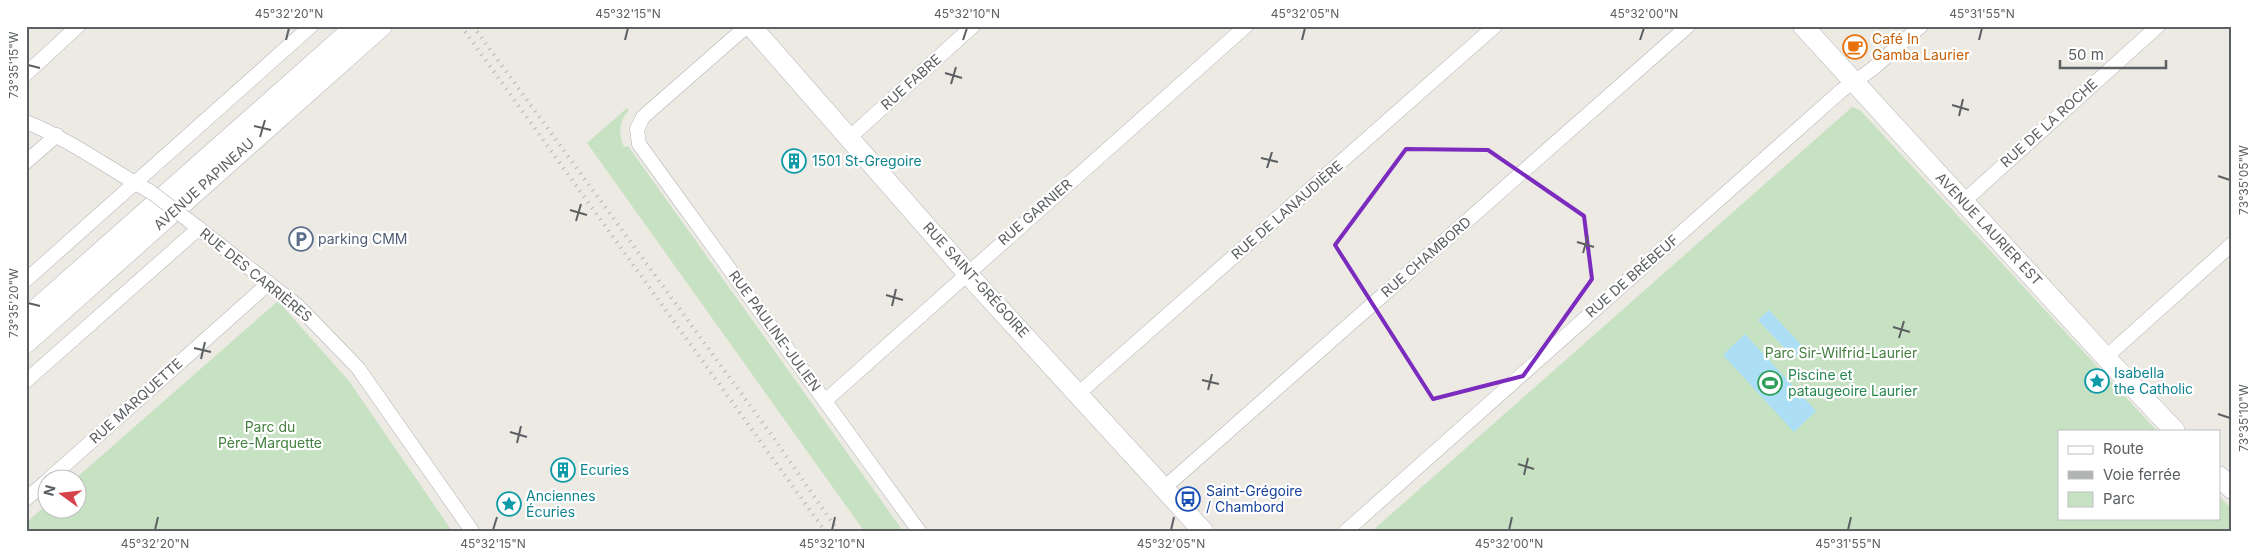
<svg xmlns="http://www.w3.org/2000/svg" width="2258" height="557" font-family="Inter,sans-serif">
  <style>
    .green { fill: #c7e2c3 }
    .water { fill: #acdef5 }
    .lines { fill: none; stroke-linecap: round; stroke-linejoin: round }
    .street-casing { stroke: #afb2b5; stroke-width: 15 }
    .secondary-casing { stroke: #b1b4b8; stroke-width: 21 }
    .street { stroke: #fff; stroke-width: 14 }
    .secondary { stroke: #fff; stroke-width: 20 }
    .rail { stroke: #b2b3b3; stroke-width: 4; stroke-dasharray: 1 6; stroke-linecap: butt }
    .street-bridge-casing { stroke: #afb2b5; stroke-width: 15; stroke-linecap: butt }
    .street-bridge { stroke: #fff; stroke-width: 14 }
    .marked { fill: none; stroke: #7b2cbf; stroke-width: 4; stroke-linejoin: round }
    .ticks { fill: none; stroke: #5c6063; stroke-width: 2 }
    .labels { text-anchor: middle; stroke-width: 4.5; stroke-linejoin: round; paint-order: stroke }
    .food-label { font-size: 14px; fill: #c56008; stroke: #fff; text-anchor: start }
    .street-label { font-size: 14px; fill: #5c6063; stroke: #fff }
    .culture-label { font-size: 14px; fill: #0d838f; stroke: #fff; text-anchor: start }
    .service-label { font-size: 14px; fill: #4e5e75; stroke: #fff; text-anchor: start }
    .park-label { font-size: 14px; fill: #44803f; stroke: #fff }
    .leisure-label { font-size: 14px; fill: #27864d; stroke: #fff; text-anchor: start }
    .transit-label { font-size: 14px; fill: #164399; stroke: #fff; text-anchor: start }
    .neatline { fill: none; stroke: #5c6063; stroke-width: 2 }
    .ticks-label { font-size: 12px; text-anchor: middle; fill: #5c6063 }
  </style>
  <rect width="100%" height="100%" fill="#edeae4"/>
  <g class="green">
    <polygon points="1852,107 1860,110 2157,431 2059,431 2059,518 2219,518 2219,496 2232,509 2232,531 1372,531"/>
    <path d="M627 108 629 110C619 121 618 133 624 147L628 146 903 531H864L587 143Z"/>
    <polygon points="278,301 349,381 452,531 26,531 26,523 47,504 48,510 78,510 78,480 75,479"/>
  </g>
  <g class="water">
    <polygon points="1769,310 1804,348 1794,358 1758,320"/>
    <polygon points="1745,334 1816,411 1794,432 1723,355"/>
  </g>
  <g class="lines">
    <g class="street-casing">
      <g id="street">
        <polyline points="747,26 643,117 637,129 639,144 919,531"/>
        <polyline points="26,74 78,26"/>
        <path d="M26 122C71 140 109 169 151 192"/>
        <polyline points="850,137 973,26"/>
        <polyline points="26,162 57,135"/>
        <polyline points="1964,201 2158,26"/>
        <polyline points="188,220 298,306 358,368 472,531"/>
        <polyline points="26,280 311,26"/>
        <polyline points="2106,357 2232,244"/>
        <polyline points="26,381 199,228"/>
        <polyline points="1079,393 1495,26"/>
        <polyline points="826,400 1246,26"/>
        <polyline points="48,480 269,283"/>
        <polyline points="1164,488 1688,26"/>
        <polyline points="26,499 48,480"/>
        <polyline points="1346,531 1842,90 1871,70 1921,26"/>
      </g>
    </g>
    <g class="secondary-casing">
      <g id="secondary">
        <polyline points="751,26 975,282 1203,531"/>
        <polyline points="1803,26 2121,374 2175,431"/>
        <polyline points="26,318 356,26"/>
        <polyline points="26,343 382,26"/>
        <polyline points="2219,476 2232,489"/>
      </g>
    </g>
    <use href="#street" class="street"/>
    <use href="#secondary" class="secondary"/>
    <g class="rail">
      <polyline points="461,26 825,531"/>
      <polyline points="473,26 773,437 838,531"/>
    </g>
    <g class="street-bridge-casing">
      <polyline id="street-bridge" points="151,192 188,220"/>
    </g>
    <use href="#street-bridge" class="street-bridge"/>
  </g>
  <path class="marked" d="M1406 149 1488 150 1584 216 1592 279 1523 376 1433 399 1335 245Z"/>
  <path class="ticks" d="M286 40 289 28M625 40 628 28M963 40 967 28M1302 40 1305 28M1640 40 1644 28M1979 40 1982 28M28 65 40 68M945 73 962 78M951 84 956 67M1952 105 1969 110M1959 116 1963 99M254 126 271 130M260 137 265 120M1261 158 1278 162M1267 168 1272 152M2218 176 2230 180M570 210 587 215M576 221 581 204M1577 242 1594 247M1583 253 1588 236M886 295 903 300M28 303 40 306M892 306 896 289M1893 327 1910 332M1899 338 1904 321M194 348 211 352M201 359 205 342M1202 380 1219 384M1208 390 1212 374M2218 414 2230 418M510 432 527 437M517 443 521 426M1518 464 1534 469M1524 475 1528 458M155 530 158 517M493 530 497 517M832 530 835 517M1171 530 1174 517M1509 530 1512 517M1848 530 1851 517"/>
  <defs>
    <g id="cafe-ring" transform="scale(1.25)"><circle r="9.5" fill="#fff" stroke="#e8710a" stroke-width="1.5"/><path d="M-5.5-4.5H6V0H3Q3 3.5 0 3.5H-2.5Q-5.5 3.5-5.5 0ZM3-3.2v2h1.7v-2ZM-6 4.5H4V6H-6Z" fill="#e8710a"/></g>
    <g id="building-ring" transform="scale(1.25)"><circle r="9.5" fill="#fff" stroke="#0f9aa8" stroke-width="1.5"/><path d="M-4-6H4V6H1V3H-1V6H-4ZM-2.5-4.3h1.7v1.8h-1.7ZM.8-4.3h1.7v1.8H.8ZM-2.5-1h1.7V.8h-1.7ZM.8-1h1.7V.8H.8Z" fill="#0f9aa8"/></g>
    <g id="parking-ring" transform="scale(1.25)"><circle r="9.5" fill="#fff" stroke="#5c6f8a" stroke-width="1.5"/><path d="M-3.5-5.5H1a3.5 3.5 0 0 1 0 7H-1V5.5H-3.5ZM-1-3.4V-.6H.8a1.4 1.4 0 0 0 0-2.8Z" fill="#5c6f8a"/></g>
    <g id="sight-ring" transform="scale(1.25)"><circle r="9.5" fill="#fff" stroke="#0f9aa8" stroke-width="1.5"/><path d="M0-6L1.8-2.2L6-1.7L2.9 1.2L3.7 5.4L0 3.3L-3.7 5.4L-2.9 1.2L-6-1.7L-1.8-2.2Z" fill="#0f9aa8"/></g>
    <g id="stadium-ring" transform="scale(1.25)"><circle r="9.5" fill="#fff" stroke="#2e9e5b" stroke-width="1.5"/><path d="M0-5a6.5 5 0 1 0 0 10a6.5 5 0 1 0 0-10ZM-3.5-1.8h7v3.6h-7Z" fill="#2e9e5b"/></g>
    <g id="bus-ring" transform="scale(1.25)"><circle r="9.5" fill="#fff" stroke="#1a4fb4" stroke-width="1.5"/><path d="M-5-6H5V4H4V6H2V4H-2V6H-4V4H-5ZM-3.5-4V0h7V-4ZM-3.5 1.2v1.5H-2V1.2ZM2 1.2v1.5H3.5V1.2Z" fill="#1a4fb4"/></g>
  </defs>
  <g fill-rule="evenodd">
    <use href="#cafe-ring" x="1855" y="47"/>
    <use href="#building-ring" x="794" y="161"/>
    <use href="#parking-ring" x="301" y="239"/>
    <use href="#sight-ring" x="2097" y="381"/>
    <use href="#stadium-ring" x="1770" y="383"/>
    <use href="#building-ring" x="563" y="470"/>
    <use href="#bus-ring" x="1188" y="499"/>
    <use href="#sight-ring" x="509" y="504"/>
  </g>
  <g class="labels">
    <g class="food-label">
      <text x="1872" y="44">Café In<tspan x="1872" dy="16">Gamba Laurier</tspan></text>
    </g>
    <g class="street-label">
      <text transform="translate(911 82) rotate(-42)" y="5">RUE FABRE</text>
      <text transform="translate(2049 123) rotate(-42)" y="5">RUE DE LA ROCHE</text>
      <text transform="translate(204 184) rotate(-42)" y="5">AVENUE PAPINEAU</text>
      <text transform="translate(1287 210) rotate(-41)" y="5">RUE DE LANAUDIÈRE</text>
      <text transform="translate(1035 212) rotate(-41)" y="5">RUE GARNIER</text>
      <text transform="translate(1989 229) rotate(47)" y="5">AVENUE LAURIER EST</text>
      <text transform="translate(1426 257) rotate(-41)" y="5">RUE CHAMBORD</text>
      <text transform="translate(256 275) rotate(39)" y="5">RUE DES CARRIÈRES</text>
      <text transform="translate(1632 276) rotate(-41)" y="5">RUE DE BRÉBEUF</text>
      <text transform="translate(976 280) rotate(48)" y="5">RUE SAINT-GRÉGOIRE</text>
      <text transform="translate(775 331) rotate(54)" y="5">RUE PAULINE-JULIEN</text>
      <text transform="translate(136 401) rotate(-42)" y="5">RUE MARQUETTE</text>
    </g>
    <g class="culture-label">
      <text x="812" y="166">1501 St-Gregoire</text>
      <text x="2114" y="378">Isabella<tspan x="2114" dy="16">the Catholic</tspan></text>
      <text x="580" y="475">Ecuries</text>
      <text x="526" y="501">Anciennes<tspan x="526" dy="16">Écuries</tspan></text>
    </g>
    <g class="service-label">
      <text x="318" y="244">parking CMM</text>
    </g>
    <g class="park-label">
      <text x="1841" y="358">Parc Sir-Wilfrid-Laurier</text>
      <text x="270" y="432">Parc du<tspan x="270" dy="16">Père-Marquette</tspan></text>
    </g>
    <g class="leisure-label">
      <text x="1788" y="380">Piscine et<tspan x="1788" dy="16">pataugeoire Laurier</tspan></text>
    </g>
    <g class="transit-label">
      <text x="1206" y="496">Saint-Grégoire<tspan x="1206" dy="16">/ Chambord</tspan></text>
    </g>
  </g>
  <rect width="2258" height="557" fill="none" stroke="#ffffff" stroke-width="55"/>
  <rect x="2058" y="430" width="162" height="90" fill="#ffffff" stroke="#bebfc1"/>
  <rect x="2068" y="446" width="25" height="8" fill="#ffffff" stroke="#bebfc1"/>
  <text x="2103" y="454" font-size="15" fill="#5c6063">Route</text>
  <rect x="2068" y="471" width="25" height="8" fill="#b2b3b3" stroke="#bebfc1"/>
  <text x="2103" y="480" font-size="15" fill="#5c6063">Voie ferrée</text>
  <rect x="2068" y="492" width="25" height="15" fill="#c7e2c3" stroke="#bebfc1"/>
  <text x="2103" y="504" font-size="15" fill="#5c6063">Parc</text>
  <g transform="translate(62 494) rotate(285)"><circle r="24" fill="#ffffff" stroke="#bebfc1"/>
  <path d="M0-4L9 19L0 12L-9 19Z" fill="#d54249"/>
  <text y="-8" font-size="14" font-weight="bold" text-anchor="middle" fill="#5c6063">N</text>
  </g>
  <path d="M2060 60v8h106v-8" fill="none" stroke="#5c6063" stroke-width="2.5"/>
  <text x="2068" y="60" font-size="15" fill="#5c6063" stroke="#ffffff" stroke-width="4" paint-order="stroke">50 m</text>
  <rect x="28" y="28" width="2202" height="502" class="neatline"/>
  <g class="ticks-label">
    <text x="289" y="18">45°32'20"N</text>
    <text x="628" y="18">45°32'15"N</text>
    <text x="967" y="18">45°32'10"N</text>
    <text x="1305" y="18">45°32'05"N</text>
    <text x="1644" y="18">45°32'00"N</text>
    <text x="1982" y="18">45°31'55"N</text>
    <text transform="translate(14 65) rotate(-90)" y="4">73°35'15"W</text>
    <text transform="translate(2244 180) rotate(-90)" y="4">73°35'05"W</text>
    <text transform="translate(14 303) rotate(-90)" y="4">73°35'20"W</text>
    <text transform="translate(2244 418) rotate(-90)" y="4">73°35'10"W</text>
    <text x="155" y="548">45°32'20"N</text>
    <text x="493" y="548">45°32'15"N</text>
    <text x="832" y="548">45°32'10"N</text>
    <text x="1171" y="548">45°32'05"N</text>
    <text x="1509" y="548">45°32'00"N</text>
    <text x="1848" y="548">45°31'55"N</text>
  </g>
</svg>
